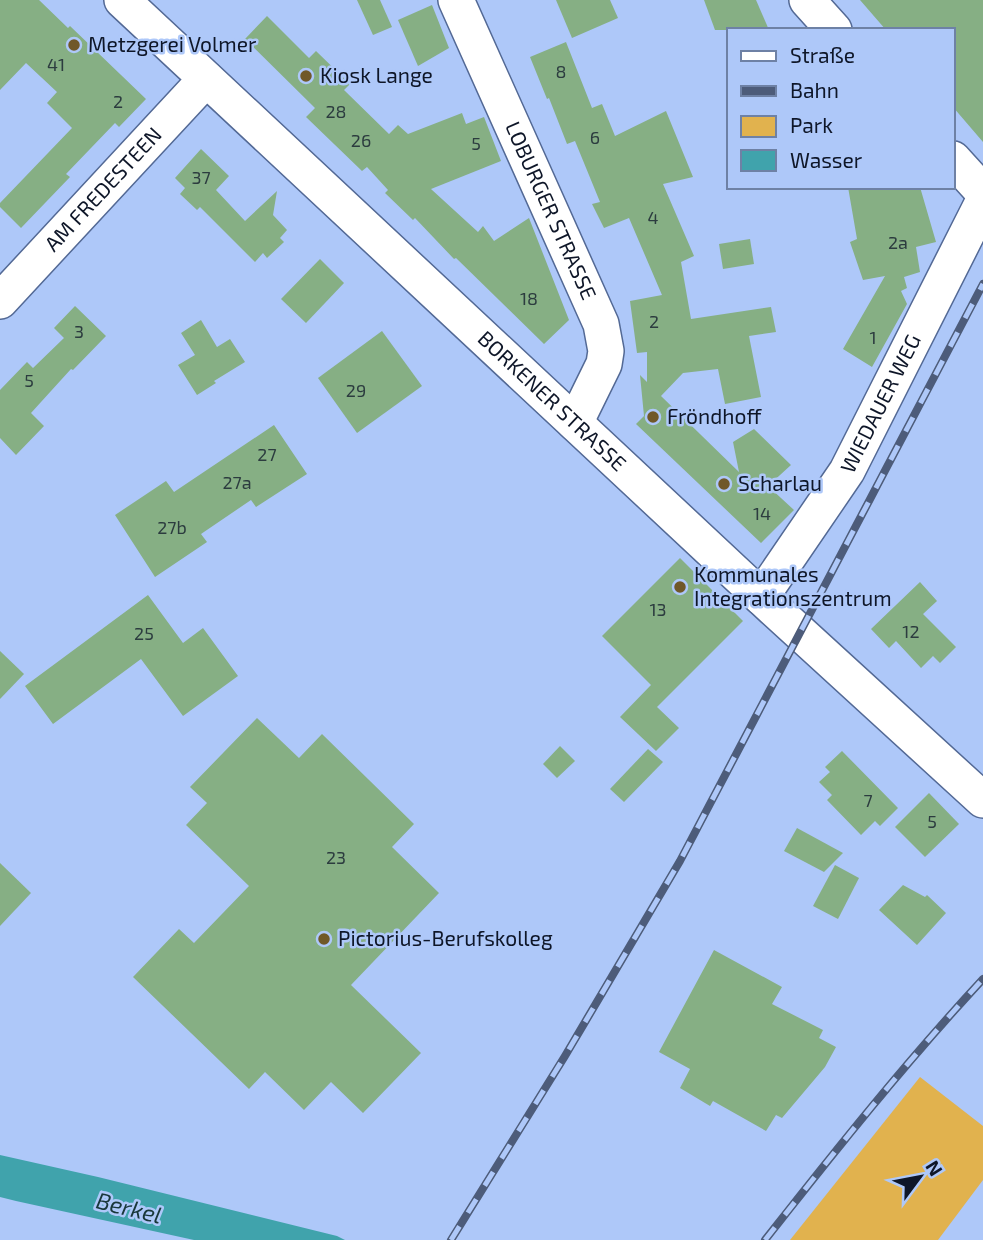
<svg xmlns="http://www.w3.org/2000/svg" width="983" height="1240" font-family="'Exo 2',sans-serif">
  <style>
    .green { fill: #e1b24e }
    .water { fill: #40a3ac }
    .building { fill: #86af84 }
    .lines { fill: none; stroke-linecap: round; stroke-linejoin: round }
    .minor-casing { stroke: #536995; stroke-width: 38 }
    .minor { stroke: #fff; stroke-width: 35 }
    .rail-casing { stroke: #4d5c7a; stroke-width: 8 }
    .rail { stroke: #aec8f9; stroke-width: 5; stroke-dasharray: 16; stroke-linecap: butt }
    .poi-dot { fill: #705829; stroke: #aec8f9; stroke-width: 2.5 }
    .labels { text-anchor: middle; stroke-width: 5; stroke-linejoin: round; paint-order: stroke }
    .number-label { font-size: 18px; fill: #2c3c3f }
    .poi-label { font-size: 21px; fill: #0e1628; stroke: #aec8f9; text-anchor: start }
    .street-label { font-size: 21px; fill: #0e1628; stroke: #aec8f9 }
    .water-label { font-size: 23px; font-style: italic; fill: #19373a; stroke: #aec8f9 }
  </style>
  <rect width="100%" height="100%" fill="#aec8f9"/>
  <polygon class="green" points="920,1077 983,1126 983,1180 938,1240 790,1240"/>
  <polygon class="water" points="0,1155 98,1177 337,1236 345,1240 194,1240 16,1201 0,1197"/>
  <g class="building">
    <polygon points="0,0 39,0 68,28 70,26 146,99 119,127 115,123 66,174 70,177 21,228 0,207 0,203 72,128 47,103 57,92 26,63 0,90"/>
    <polygon points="357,0 380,0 392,27 373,35"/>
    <polygon points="556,0 610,0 618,18 572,38"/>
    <polygon points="704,0 756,0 769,30 715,30"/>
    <polygon points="860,0 983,0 983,142 953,107 953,30 886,30"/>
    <polygon points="432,5 449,48 418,66 398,20"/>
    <polygon points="267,16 309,58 316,51 350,84 344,90 389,134 398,125 408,134 462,113 466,124 484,117 501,161 431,189 478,232 483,226 494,241 529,218 569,320 544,344 456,258 454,259 415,218 413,220 385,193 388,190 367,167 362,171 306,117 315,108 245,39"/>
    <polygon points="566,42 592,108 602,104 615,136 666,111 693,177 663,184 694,256 681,262 691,319 771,307 776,332 749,336 761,397 725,404 718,369 683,373 661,396 739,472 733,442 754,429 791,465 768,486 794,510 761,543 636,424 644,416 640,375 647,382 647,352 637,353 630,301 662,295 629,218 604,228 592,204 600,202 575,141 567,144 549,98 547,99 530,57"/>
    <polygon points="201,149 229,176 216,190 245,221 277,191 273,215 287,230 280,238 284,242 267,258 263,253 255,262 200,207 197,210 180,194 185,188 175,178"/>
    <polygon points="848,187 920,187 936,242 916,247 920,272 904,277 907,288 901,291 907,304 872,367 843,349 885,276 863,280 850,242 857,239"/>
    <polygon points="750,239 754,264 723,269 719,244"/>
    <polygon points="320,259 344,283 306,323 281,299"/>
    <polygon points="75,306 106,336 73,370 71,369 31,413 44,426 16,455 0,438 0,390 27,362 33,368 64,338 54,328"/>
    <polygon points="201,320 217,347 230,339 245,362 214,381 216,383 197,395 178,365 195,355 181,333"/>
    <polygon points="382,331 422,386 357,433 318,378"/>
    <polygon points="274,425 307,474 256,507 251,500 201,534 207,542 155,577 115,515 166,481 174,492"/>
    <polygon points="680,558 743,621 657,707 679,728 656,751 620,717 651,685 602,636"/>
    <polygon points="920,582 937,601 923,614 956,647 940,663 933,656 921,668 896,641 889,648 871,629"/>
    <polygon points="148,595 183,643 203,628 238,676 183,716 141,659 53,724 25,686"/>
    <polygon points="0,651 24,674 0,699"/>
    <polygon points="257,718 299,758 322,734 414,824 392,847 439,893 351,985 421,1053 363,1113 331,1082 304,1110 265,1072 249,1089 133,977 179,929 194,943 249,886 186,825 207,803 190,787"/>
    <polygon points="560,746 575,761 557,778 543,764"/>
    <polygon points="648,749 663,762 624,802 610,789"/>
    <polygon points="842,751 898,808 880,826 875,821 861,835 827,800 832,795 819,782 830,772 825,767"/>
    <polygon points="929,793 959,824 925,857 895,827"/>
    <polygon points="797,828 843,853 824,872 784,851"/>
    <polygon points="0,863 31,893 0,926"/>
    <polygon points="835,865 859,878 838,919 813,906"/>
    <polygon points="903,885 925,897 927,895 946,913 917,945 879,910"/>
    <polygon points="714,950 782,987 772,1004 823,1030 819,1038 836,1047 825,1067 782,1118 776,1115 766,1131 713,1101 710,1106 680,1088 690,1069 659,1052"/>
  </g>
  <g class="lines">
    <g class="minor-casing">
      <g id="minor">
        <path id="s1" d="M122 0 774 609 983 800"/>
        <path id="s2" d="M456 0 601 324 606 351 604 364 575 423"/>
        <polyline points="807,0 834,30"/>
        <polyline points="953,159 983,192"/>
        <path id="s3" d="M0 301 206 79"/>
        <path id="s4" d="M761 597 847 471 983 202"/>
      </g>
    </g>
    <use href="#minor" class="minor"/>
    <g class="rail-casing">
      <g id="rail">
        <polyline points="451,1240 565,1056 680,861 983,284"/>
        <path d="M765 1240C835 1151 906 1062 983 979"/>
      </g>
    </g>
    <use href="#rail" class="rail"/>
  </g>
  <g class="poi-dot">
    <circle cx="74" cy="45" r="7"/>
    <circle cx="306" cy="76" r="7"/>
    <circle cx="653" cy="417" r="7"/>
    <circle cx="724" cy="484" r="7"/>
    <circle cx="680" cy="587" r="7"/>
    <circle cx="324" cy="939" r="7"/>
  </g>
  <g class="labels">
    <g class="number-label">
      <text x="56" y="71">41</text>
      <text x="561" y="78">8</text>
      <text x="118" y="108">2</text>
      <text x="336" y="118">28</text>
      <text x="595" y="144">6</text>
      <text x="361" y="147">26</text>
      <text x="476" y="150">5</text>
      <text x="201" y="184">37</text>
      <text x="653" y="224">4</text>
      <text x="898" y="249">2a</text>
      <text x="529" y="305">18</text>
      <text x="654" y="328">2</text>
      <text x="79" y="338">3</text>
      <text x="873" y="344">1</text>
      <text x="29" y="387">5</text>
      <text x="356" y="397">29</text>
      <text x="267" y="461">27</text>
      <text x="237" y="489">27a</text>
      <text x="762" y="520">14</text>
      <text x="172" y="534">27b</text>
      <text x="658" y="616">13</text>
      <text x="911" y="638">12</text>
      <text x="144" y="640">25</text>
      <text x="868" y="807">7</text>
      <text x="932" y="828">5</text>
      <text x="336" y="864">23</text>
    </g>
    <g class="poi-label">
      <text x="88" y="52">Metzgerei Volmer</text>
      <text x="320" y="83">Kiosk Lange</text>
      <text x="667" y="424">Fröndhoff</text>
      <text x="738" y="491">Scharlau</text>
      <text x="694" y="582">Kommunales<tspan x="694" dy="24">Integrationszentrum</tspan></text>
      <text x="338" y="946">Pictorius-Berufskolleg</text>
    </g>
    <g class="street-label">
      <text dy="7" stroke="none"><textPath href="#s3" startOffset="152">AM FREDESTEEN</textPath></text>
      <text dy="7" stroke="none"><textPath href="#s2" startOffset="231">LOBURGER STRASSE</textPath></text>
      <text dy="7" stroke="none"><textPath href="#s1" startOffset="588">BORKENER STRASSE</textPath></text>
      <text dy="7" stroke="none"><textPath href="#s4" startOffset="228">WIEDAUER WEG</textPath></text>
    </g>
    <g class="water-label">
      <text transform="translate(129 1208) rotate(14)" y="8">Berkel</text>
    </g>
  </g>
  <rect x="727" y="28" width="228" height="161" fill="#aec8f9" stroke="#6e81a5" stroke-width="2"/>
  <rect x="741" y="51" width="35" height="10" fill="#ffffff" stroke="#6e81a5" stroke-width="2"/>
  <text x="790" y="63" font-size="21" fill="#0e1628">Straße</text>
  <rect x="741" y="86" width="35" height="10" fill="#4d5c7a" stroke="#6e81a5" stroke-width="2"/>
  <text x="790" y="98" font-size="21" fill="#0e1628">Bahn</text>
  <rect x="741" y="116" width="35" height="21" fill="#e1b24e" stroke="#6e81a5" stroke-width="2"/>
  <text x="790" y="133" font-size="21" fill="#0e1628">Park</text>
  <rect x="741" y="150" width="35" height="21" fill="#40a3ac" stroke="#6e81a5" stroke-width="2"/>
  <text x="790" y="168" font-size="21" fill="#0e1628">Wasser</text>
  <g transform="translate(920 1177) rotate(58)" stroke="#aec8f9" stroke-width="5" paint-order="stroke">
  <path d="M0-5L12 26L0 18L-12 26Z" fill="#0e1628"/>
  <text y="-10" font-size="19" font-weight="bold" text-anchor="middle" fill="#0e1628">N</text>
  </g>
</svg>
